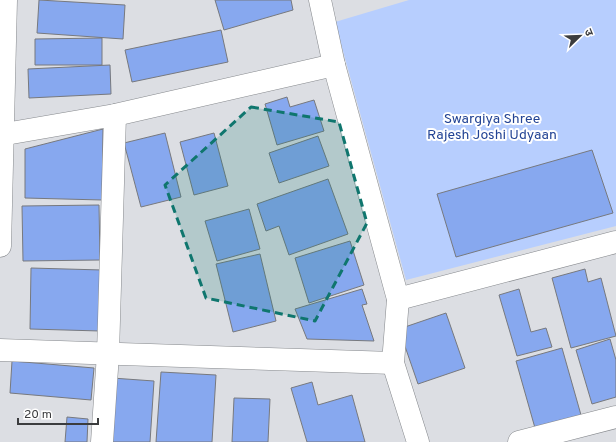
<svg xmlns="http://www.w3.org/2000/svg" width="616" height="442" font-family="Overpass,'Noto Sans Devanagari',sans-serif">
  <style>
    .green { fill: #b7cefe }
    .building { fill: #87a8ef; stroke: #77797e }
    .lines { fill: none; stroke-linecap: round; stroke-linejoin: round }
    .minor-casing { stroke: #86898d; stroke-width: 23 }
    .minor { stroke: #fff; stroke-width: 22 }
    .marked { fill: #0f766e; fill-opacity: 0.2; stroke: #0f766e; stroke-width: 3; stroke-dasharray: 8 5; stroke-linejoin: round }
    .labels { text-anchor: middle; stroke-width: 4; stroke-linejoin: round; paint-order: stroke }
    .park-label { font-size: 14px; fill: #234495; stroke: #fff }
  </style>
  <rect width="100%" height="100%" fill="#dcdee3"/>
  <polygon class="green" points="409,0 616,0 616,226 406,280 335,22"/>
  <g class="building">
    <polygon points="39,0 125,5 123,39 37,33"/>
    <polygon points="215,0 291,0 293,10 224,30"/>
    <polygon points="221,30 228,62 132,82 125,50"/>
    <polygon points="102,38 102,65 35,65 35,39"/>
    <polygon points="110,65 111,94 29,98 28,69"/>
    <polygon points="287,97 290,107 314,100 324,131 277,145 265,104"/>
    <polygon points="103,129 102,200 25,198 25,149"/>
    <polygon points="165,133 181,197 141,207 124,143"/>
    <polygon points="214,133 228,186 194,195 180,142"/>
    <polygon points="318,136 329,166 279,183 269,153"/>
    <polygon points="592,150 613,213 456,257 437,194"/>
    <polygon points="328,179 348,234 289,255 279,226 266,231 257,204"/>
    <polygon points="99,205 100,260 23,261 22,206"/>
    <polygon points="249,209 260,249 217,261 205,221"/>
    <polygon points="350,241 364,285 309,303 295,258"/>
    <polygon points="260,254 276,321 233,332 216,264"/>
    <polygon points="31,268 102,270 100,331 30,329"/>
    <polygon points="585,269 588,282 601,278 616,336 571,348 552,278"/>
    <polygon points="362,289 367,304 362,305 374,341 307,339 295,309"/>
    <polygon points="519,289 531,332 546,328 552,347 517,356 499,295"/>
    <polygon points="446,313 465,368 418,384 399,329"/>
    <polygon points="610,339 616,360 616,397 592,404 576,350"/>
    <polygon points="562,348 581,415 535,428 516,361"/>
    <polygon points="12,361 94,368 91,400 10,393"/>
    <polygon points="161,372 216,375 212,442 156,442"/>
    <polygon points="112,378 154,381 150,442 108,442"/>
    <polygon points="312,382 318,405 352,395 365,442 307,442 291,388"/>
    <polygon points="234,398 270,399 268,442 232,442"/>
    <polygon points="67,417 88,419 87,442 65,442"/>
  </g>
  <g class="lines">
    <g class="minor-casing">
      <g id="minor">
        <polyline points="320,0 334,65 398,299 393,363 418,442"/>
        <polyline points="0,135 115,115 334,65"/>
        <polyline points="0,246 6,0"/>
        <polyline points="398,299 616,242"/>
        <polyline points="0,350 393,363"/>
        <polyline points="102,442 108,354 115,115"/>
        <polyline points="519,442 616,417"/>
      </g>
    </g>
    <use href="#minor" class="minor"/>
  </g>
  <path class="marked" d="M251 107 339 122 367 223 315 321 206 298 165 185Z"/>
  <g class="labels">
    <g class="park-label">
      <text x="492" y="123">Swargiya Shree<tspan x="492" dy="16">Rajesh Joshi Udyaan</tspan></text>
    </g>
  </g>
  <g transform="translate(580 36) rotate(67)" stroke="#ffffff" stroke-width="3" paint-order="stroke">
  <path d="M0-3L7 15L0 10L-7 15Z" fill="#3b3c3e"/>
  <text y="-6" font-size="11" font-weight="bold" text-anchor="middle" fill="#3b3c3e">उ</text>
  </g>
  <path d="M18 418v6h80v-6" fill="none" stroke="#3b3c3e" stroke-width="2"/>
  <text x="24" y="418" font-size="12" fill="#3b3c3e" stroke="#ffffff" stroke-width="3" paint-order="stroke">20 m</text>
</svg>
